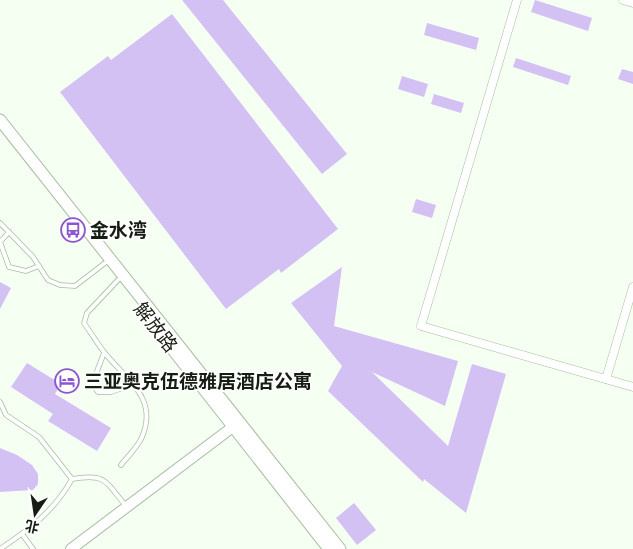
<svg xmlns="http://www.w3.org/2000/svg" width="633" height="549" font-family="'Space Grotesk','Noto Sans SC',sans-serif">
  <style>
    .building { fill: #d4c1f4 }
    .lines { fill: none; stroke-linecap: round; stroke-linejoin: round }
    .lane-casing { stroke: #a6bda0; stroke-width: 5.5 }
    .street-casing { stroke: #a6bda0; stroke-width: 9 }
    .secondary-casing { stroke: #a6bda0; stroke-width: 12 }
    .primary-casing { stroke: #a6bda0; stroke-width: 13 }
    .lane { stroke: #fff; stroke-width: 4 }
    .street { stroke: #fff; stroke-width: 8 }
    .secondary { stroke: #fff; stroke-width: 10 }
    .primary { stroke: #fff; stroke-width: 11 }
    .labels { text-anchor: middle; stroke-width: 4; stroke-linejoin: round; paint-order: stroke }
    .poi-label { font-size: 19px; font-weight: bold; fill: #161e13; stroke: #fff; text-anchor: start }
    .street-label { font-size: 19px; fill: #161e13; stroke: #fff }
  </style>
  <rect width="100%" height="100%" fill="#f5fff2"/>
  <g class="building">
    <polygon points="182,0 223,0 347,154 322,174"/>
    <polygon points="535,0 592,18 588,31 531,12"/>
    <polygon points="172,14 338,229 281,273 279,269 226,309 60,92 108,56 111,60"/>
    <polygon points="427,23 479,38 476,50 424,35"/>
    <polygon points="516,58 571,76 568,85 513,67"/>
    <polygon points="622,69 633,72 633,84 618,79"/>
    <polygon points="402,76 428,84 424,97 398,89"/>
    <polygon points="434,94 464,103 461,113 431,104"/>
    <polygon points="416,199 436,205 432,218 412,212"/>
    <polygon points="342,267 334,326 458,361 445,406 372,372 448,446 472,364 506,374 466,513 424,479 423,482 328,391 342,366 291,303"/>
    <polygon points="0,282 11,288 0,309"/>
    <polygon points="27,363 61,384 55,394 111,428 97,451 48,421 53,414 11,387"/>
    <polygon points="0,448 17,455 32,465 38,474 38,484 33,490 0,492"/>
    <polygon points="354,503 376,530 357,545 336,518"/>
  </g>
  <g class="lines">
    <g class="lane-casing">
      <g id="lane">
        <polyline points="0,223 33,257 48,280 60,285 75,286 105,263"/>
        <polyline points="9,232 0,242 9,267 26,271 39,266"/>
        <path d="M118 280 87 313 84 323C91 333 97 343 104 352 125 379 159 397 142 437 138 447 127 457 121 465"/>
        <polyline points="104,353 92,384 98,392 111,392 134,384"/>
        <path d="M0 402 6 415 39 437 72 479C106 473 105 481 126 506"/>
        <polyline points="22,534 33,549"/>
        <path d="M0 549C30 529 54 511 72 479"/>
      </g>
    </g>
    <g class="street-casing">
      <g id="street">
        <polyline points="517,0 421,326 633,387"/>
        <polyline points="623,0 633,3"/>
        <polyline points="606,379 633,287"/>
      </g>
    </g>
    <g class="secondary-casing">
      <polyline id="secondary" points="71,549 238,423"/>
    </g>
    <g class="primary-casing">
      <g id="primary">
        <polyline points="0,120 340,549"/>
        <polyline points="156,328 329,549"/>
      </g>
    </g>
    <use href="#lane" class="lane"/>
    <use href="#street" class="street"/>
    <use href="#secondary" class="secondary"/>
    <use href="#primary" class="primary"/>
  </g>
  <defs>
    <g id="bus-ring" transform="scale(1.25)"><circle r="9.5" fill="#fff" stroke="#8c56ce" stroke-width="1.5"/><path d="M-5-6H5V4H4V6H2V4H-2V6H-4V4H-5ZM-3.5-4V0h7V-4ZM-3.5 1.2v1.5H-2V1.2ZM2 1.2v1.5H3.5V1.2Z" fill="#8c56ce"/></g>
    <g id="hotel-ring" transform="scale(1.25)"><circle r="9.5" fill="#fff" stroke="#8c56ce" stroke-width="1.5"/><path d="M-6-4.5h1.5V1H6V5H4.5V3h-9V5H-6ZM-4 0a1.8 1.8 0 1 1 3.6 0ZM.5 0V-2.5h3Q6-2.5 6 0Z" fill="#8c56ce"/></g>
  </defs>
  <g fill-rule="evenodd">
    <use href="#bus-ring" x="73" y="230"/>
    <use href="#hotel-ring" x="67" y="381"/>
  </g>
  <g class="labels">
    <g class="poi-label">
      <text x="90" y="237">金水湾</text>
      <text x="84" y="388">三亚奥克伍德雅居酒店公寓</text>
    </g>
    <g class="street-label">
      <text transform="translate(156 327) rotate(52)" y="7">解放路</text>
    </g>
  </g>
  <g transform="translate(35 514) rotate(193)" stroke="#ffffff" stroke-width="4" paint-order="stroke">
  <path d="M0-4L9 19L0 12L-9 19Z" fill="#161e13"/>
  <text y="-8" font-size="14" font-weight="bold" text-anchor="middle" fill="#161e13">北</text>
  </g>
</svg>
